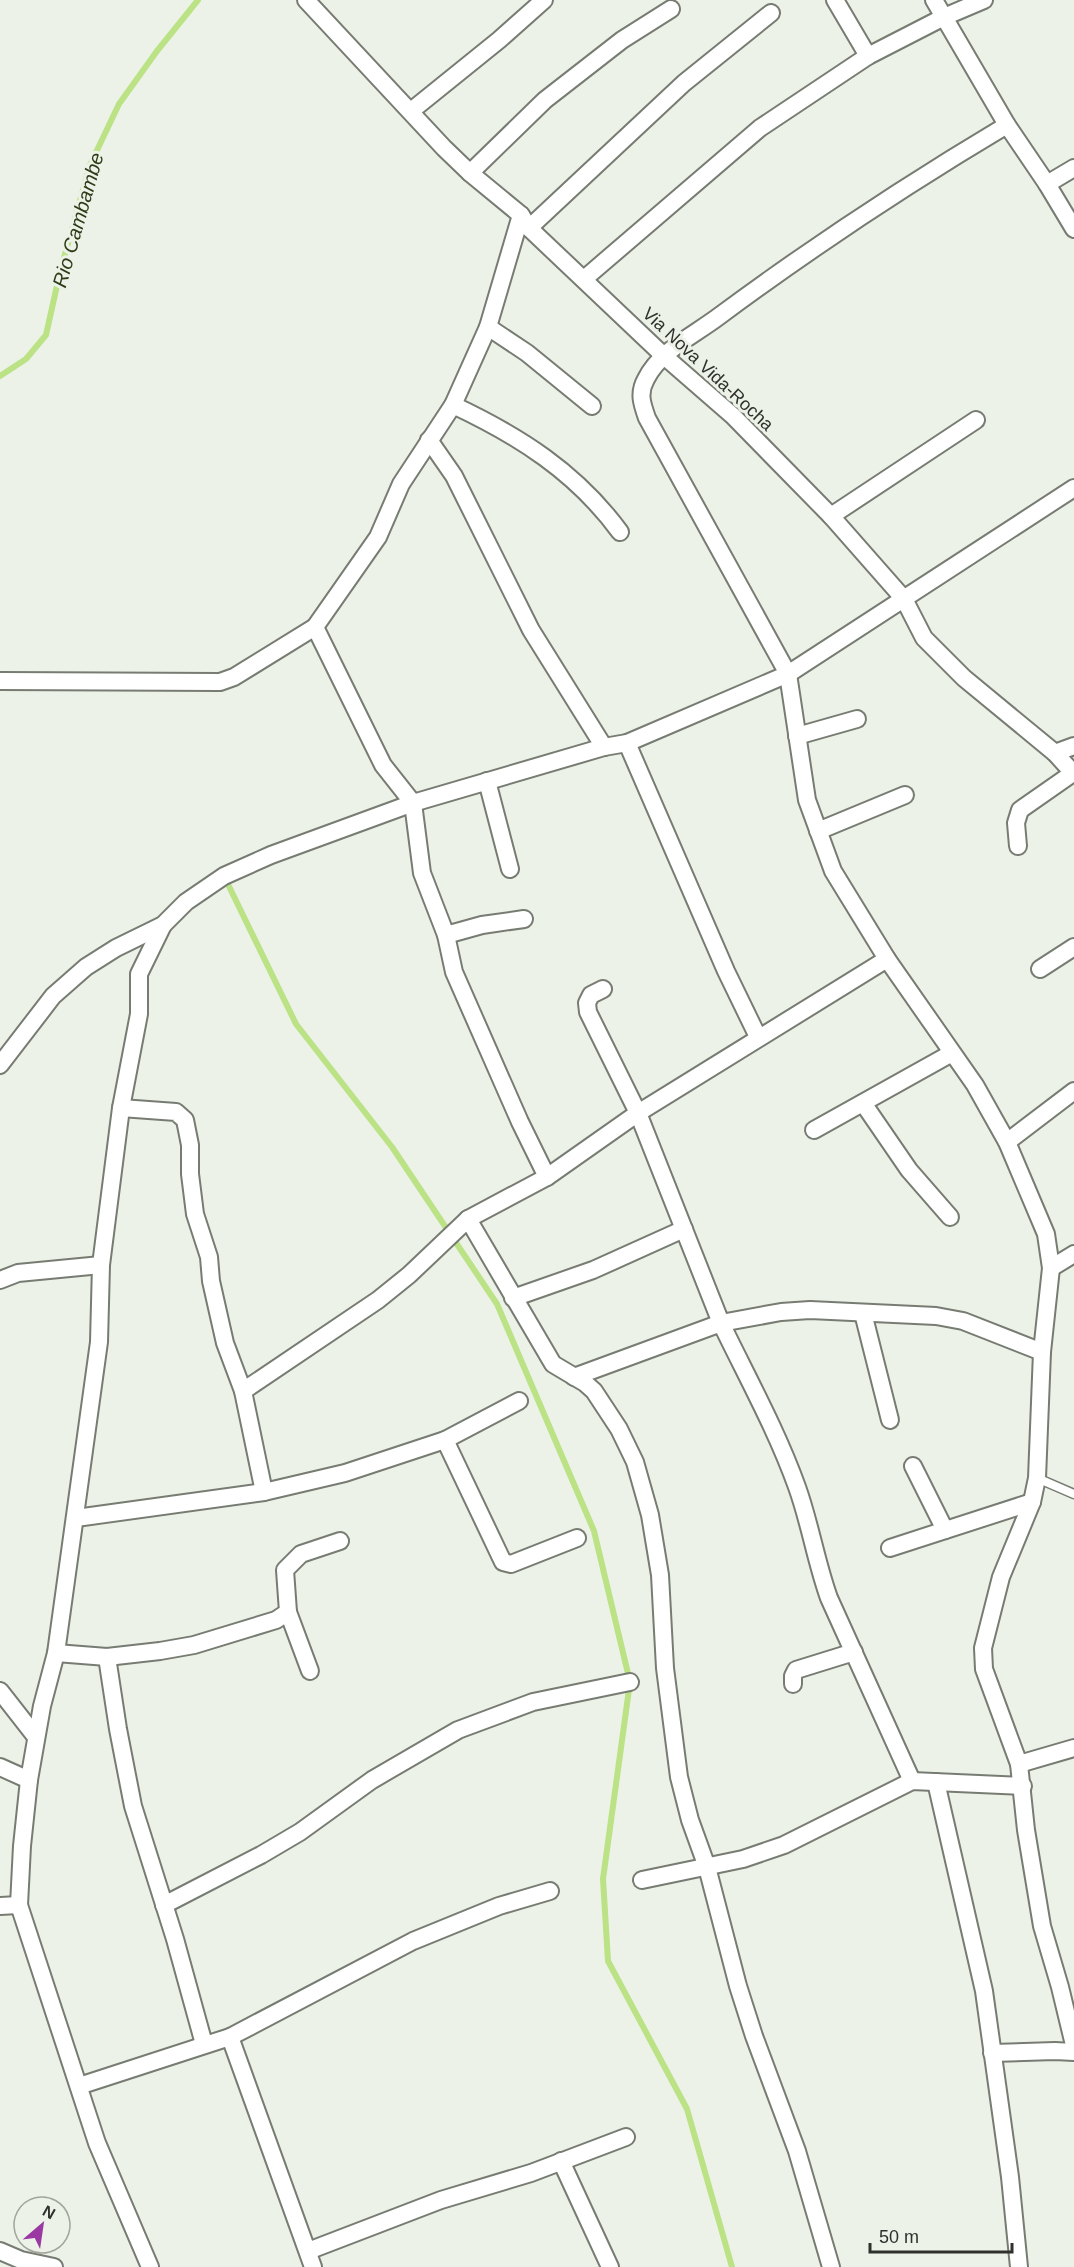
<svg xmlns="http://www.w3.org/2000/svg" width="1074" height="2267" font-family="Helvetica,sans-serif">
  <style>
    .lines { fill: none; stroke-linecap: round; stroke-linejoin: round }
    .stream { stroke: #bbe285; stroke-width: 6 }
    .service-casing { stroke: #777c72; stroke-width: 11 }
    .minor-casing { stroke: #777c72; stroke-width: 20 }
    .service { stroke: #fff; stroke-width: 8 }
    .minor { stroke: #fff; stroke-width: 16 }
    .labels { text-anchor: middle; stroke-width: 6; stroke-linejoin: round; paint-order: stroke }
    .street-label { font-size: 18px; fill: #2f312d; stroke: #edf2e8 }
    .water-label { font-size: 20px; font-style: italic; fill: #2d3c17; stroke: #edf2e8 }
  </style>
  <rect width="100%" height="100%" fill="#edf2e8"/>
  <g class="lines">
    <g class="stream">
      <polyline points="0,376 26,359 46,335 60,272 90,165 119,104 157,51 198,0"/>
      <polyline points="224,876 296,1024 392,1147 497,1304 594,1531 630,1682 603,1879 608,1961 687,2109 732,2267"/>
    </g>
    <g class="service-casing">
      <polyline id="service" points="1037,1478 1074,1494"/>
    </g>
    <g class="minor-casing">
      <g id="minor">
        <polyline points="306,0 444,148 470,173 521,215 529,228 664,356 733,416 831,516 904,599 924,638 964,678 1055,753 1074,774"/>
        <polyline points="835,0 868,56"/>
        <polyline points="934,0 1007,125 1047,184 1074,229"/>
        <polyline points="411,111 499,40 544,0"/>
        <path d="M1007 125C908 184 811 248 718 317 694 335 660 351 646 379 638 393 642 404 647 418L788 674 807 800 833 871 887 959 975 1085 1007 1142 1046 1234 1051 1268 1042 1352 1037 1478 1032 1502 1001 1577 983 1648 984 1669 1019 1764 1026 1830 1042 1926 1060 1987 1074 2045"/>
        <polyline points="470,173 545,100 622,40 671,9"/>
        <polyline points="1047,184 1074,168"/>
        <polyline points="521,215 488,327 453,405 401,484 378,537 315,627 383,765 413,803 422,873 446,935 454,972 520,1122 547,1177"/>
        <polyline points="529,228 684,83 771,13"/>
        <polyline points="584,279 760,128 868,56 944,17 984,0"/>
        <polyline points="488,327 527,353 592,406"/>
        <path d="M453 405C519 436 576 472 620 532"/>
        <polyline points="429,440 454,476 531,630 604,747"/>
        <polyline points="831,516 976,420"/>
        <polyline points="0,681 220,682 234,677 315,627"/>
        <polyline points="797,736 857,719"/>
        <polyline points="627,743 726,971 758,1037"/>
        <polyline points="1055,753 1074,746"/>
        <polyline points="487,781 510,869"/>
        <polyline points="818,831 905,795"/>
        <polyline points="1018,846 1016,823 1020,810 1073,773"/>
        <polyline points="446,935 482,925 524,919"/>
        <polyline points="1040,969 1074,947"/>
        <polyline points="603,989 591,995 587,1003 588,1012 638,1113 721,1323 781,1312 810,1310 936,1316 963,1321 1042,1352"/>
        <polyline points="0,1065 53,996 86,967 116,948 163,925 186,902 224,876 271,855 413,803 604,747 627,743 788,674 1074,488"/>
        <polyline points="863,1103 909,1170 950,1217"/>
        <polyline points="121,1108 176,1112 185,1120 190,1145 190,1174 195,1214 209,1257 211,1281 225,1343 243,1391 264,1492"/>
        <polyline points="814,1130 952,1053"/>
        <polyline points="1007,1142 1074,1091"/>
        <polyline points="468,1219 553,1364 585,1383 594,1391 619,1429 635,1462 650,1515 660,1575 665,1668 679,1777 690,1820 707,1867 738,1986 754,2036 797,2151 831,2267"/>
        <polyline points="1051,1268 1074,1254"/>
        <polyline points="0,1280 18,1273 101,1265"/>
        <polyline points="513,1298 593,1270 684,1229"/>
        <polyline points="863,1313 890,1420"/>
        <path d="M574 1377 721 1323C747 1377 777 1431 797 1487 810 1523 816 1562 829 1598L912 1781"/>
        <polyline points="243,1391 378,1300 409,1275 468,1219 547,1177 638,1113 887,959"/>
        <polyline points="445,1440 503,1562 511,1564 577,1538"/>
        <polyline points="913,1466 945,1530"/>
        <polyline points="76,1518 264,1492 345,1473 445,1440 519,1401"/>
        <polyline points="890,1548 1032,1502"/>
        <polyline points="288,1612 310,1671"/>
        <polyline points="56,1653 107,1657 160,1651 194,1645 276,1620 288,1612 285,1570 301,1554 340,1541"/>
        <polyline points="107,1657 118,1729 133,1806 175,1939 204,2044"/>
        <polyline points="793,1684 793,1676 796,1670 854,1652"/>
        <polyline points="0,1691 36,1737"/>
        <polyline points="1019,1764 1074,1748"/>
        <polyline points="0,1767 29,1780"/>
        <polyline points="936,1782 984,1991 1010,2177 1019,2267"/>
        <polyline points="642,1880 743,1859 784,1845 912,1781 1023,1786"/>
        <polyline points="164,1905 261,1855 300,1832 372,1780 458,1730 533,1702 630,1682"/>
        <polyline points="0,1906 19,1905"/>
        <polyline points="230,2037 313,2267"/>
        <polyline points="992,2053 1055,2051 1074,2052"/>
        <polyline points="79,2086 230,2037 413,1941 499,1906 550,1891"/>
        <polyline points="561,2161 610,2267"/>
        <polyline points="0,2251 21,2260 54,2267"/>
        <polyline points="308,2251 441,2200 531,2173 626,2137"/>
        <polyline points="150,2267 97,2143 19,1905 22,1846 29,1780 42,1706 56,1653 99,1342 101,1265 121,1108 139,1014 139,974 163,925"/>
      </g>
    </g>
    <use href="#service" class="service"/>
    <use href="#minor" class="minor"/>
  </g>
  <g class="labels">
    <g class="street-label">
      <text transform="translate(708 369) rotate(43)" y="6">Via Nova Vida-Rocha</text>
    </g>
    <g class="water-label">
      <text transform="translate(78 220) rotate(-74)" y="7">Rio Cambambe</text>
    </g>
  </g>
  <g transform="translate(42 2225) rotate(29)"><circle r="28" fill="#edf2e8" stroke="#a1a59d" stroke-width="1.5"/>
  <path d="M0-4.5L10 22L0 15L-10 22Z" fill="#9939a1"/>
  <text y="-9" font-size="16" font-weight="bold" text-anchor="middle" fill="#2f312d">N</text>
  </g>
  <path d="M870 2243v9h142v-9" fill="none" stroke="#2f312d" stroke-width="3"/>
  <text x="879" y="2243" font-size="18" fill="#2f312d" stroke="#edf2e8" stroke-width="4.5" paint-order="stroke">50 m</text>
</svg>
